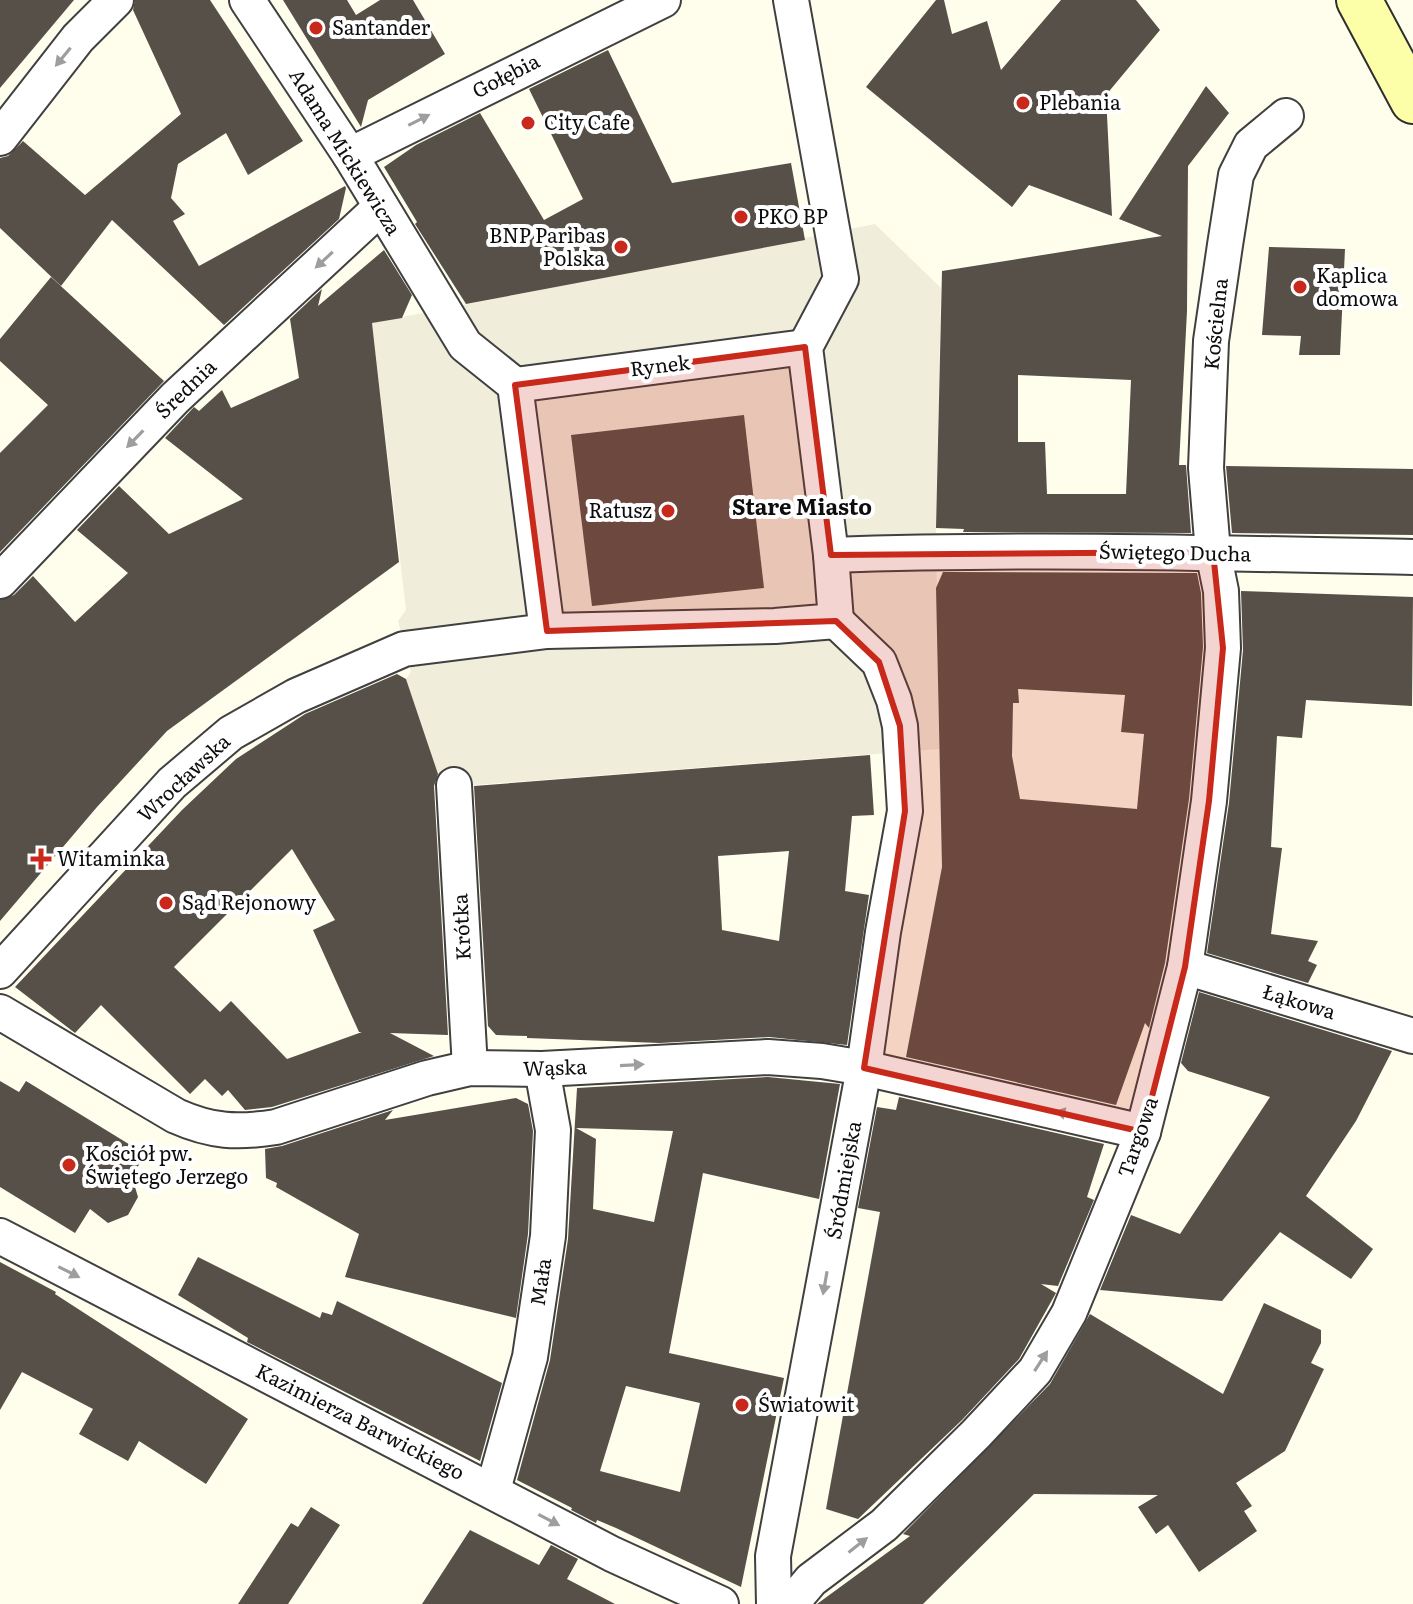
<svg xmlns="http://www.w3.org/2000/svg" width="1413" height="1604" font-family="Literata,serif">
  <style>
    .plaza { fill: #f0eddb }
    .building { fill: #575048; fill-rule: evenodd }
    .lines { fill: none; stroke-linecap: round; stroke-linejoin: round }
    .street-casing { stroke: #404040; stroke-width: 38 }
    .secondary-casing { stroke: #2f2f2f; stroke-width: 48 }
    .street { stroke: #fff; stroke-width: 34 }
    .secondary { stroke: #fdffa8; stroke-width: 44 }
    .oneway { fill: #9e9e9e }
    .marked { fill: #c8291a; fill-opacity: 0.2; stroke: #c8291a; stroke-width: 6; stroke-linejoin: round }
    .poi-dot { fill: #c8291a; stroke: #fff; stroke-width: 3 }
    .labels { text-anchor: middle; stroke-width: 8; stroke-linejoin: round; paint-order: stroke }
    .poi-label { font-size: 20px; fill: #0d0d0d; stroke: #fff; text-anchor: start }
    .street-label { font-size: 20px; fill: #0d0d0d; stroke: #fff }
    .neighbourhood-label { font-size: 22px; font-weight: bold; fill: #0d0d0d; stroke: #fff }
  </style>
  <rect width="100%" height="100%" fill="#fffeed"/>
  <polygon class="plaza" points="875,224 941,288 936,528 939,749 475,785 432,781 430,750 406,679 411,672 398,621 406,610 372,323"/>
  <g class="building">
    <polygon points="0,0 74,0 0,88"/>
    <polygon points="135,0 210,0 303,141 248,175 226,133 178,164 171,198 185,214 173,221 199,266 345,186 346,188 339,219 224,325 112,220 61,286 0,228 0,158 8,156 23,141 85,195 181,114 133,10"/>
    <polygon points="283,0 347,0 356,15 380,0 413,0 445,54 368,100 361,127"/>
    <polygon points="936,0 944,0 952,34 987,21 1001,70 1061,0 1136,0 1160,30 1106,95 1112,216 1029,185 1012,207 866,87"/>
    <polygon points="608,50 672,183 791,163 805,240 466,304 415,224 417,222 384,167 416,145 480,113 544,220 583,199 529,89"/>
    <path d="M1206 86 1229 113 1188 166 1187 311 1179 465H1186L1191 533 963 532 964 529 936 528 942 271 1162 236 1119 219ZM1018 375 1131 380 1126 494H1047L1045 442H1018Z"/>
    <polygon points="1269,247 1345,249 1340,355 1299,355 1301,336 1262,335"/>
    <polygon points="384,250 412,295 402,318 372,323 399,562 167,731 97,807 0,921 0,600 14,595 33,576 75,622 128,573 77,530 119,486 169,534 243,499 165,438 194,407 199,411 222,390 231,408 299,378 290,319 322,289 318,306"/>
    <polygon points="51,277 164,381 0,552 0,453 48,405 0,361 0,339"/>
    <polygon points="744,415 764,588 592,606 571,435"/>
    <polygon points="1226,466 1413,469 1413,535 1232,533"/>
    <path d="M943 572 1197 573 1201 593 1203 647 1189 799 1165 963 1149 1028 1145 1023 1116 1105 906 1057 942 867 936 588ZM1018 689 1125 695 1121 732 1144 734 1137 809 1020 799 1012 756 1013 703H1019Z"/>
    <polygon points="1241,591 1413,597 1412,706 1306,700 1302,738 1277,736 1271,847 1282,848 1271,934 1318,941 1308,961 1317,965 1308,983 1207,953 1229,803 1243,650"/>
    <path d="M397 674 406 679 438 774 434 786 448 1035 390 1033 434 1056 272 1107 245 1110 228 1090 222 1096 205 1079 190 1094 101 1005 75 1033 15 987 182 810 236 759 305 714ZM292 849 335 920 313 930 359 1032H362L287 1059 231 1001 220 1012 174 967Z"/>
    <path d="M870 755 874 815 852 816 845 891 869 895 847 1045 769 1037 660 1043 527 1038V1036L496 1035 488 1026 474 786ZM789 851 779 941 722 930 718 856Z"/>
    <polygon points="1199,992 1392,1051 1356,1121 1306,1196 1373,1249 1351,1279 1280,1232 1222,1301 1100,1290 1131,1215 1180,1234 1270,1097 1188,1071 1181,1063"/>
    <path d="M768 1077 840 1084 819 1199 703 1173 669 1353 784 1378 741 1587 616 1528 597 1520 596 1523 571 1510 572 1508 517 1480 550 1360 568 1239 577 1088ZM576 1128 673 1131 654 1222 593 1209 596 1139ZM626 1386 700 1403 680 1492 600 1471Z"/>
    <polygon points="0,1081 19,1092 26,1081 145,1154 132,1177 138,1197 128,1215 108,1223 90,1209 75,1233 0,1187"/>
    <polygon points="899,1097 1104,1144 1087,1197 1094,1200 1058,1286 1041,1284 1056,1293 1019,1359 962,1420 858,1519 826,1509 880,1212 858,1208 877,1107 896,1110"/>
    <polygon points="516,1098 528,1104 533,1131 528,1234 516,1318 345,1277 359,1234 276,1187 277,1183 266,1178 265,1149 282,1146 393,1110 385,1120"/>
    <polygon points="198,1257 320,1318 322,1312 332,1315 337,1301 502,1383 480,1461 247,1342 248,1338 178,1295"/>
    <polygon points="0,1262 56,1292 55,1294 248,1419 206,1484 139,1441 128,1461 79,1434 93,1409 22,1372 0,1410"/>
    <polygon points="1264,1303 1321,1330 1321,1343 1311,1363 1324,1369 1285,1451 1236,1483 1252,1506 1244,1511 1257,1531 1199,1572 1168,1525 1156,1534 1138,1507 1158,1495 1034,1494 923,1604 817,1604 910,1536 903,1534 1050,1384 1090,1314 1223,1394"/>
    <polygon points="311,1507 340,1525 288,1604 238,1604 291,1523 298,1527"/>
    <polygon points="470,1530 539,1565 551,1545 578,1559 567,1579 615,1604 422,1604"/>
  </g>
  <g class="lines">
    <g class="street-casing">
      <g id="street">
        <polyline points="247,0 350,155 465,345 515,385 547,631"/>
        <polyline points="0,138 78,38 116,0"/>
        <polyline points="350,155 663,0"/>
        <polyline points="515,385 805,347"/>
        <path d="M831 555C1025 548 1219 553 1413 557"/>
        <polyline points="0,581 175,398 381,207"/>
        <polyline points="454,785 470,1068"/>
        <polyline points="1185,967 1413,1036"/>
        <polyline points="0,971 172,783 231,733 296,696 404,649 547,631 775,626 836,621 831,555 805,347 841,279 791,0"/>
        <path d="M0 1012 176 1116C212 1132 237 1133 276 1127L427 1078 470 1068 542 1069 768 1057 822 1061 864 1068 1143 1132"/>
        <polyline points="0,1236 612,1554 721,1604"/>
        <polyline points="493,1490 530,1357 548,1236 553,1130 542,1069"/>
        <polyline points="774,1604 773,1556 864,1068 883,932 905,811 900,726 894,700 879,662 836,621"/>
        <polyline points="791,1604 811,1580 884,1525 976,1434 1035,1371 1069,1313 1143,1132 1185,967 1209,801 1223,648 1221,591 1213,552 1206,468 1211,341 1225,245 1236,175 1251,145 1286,116"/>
      </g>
    </g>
    <g class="secondary-casing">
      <polyline id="secondary" points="1359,0 1413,101"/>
    </g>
    <use href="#street" class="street"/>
    <use href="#secondary" class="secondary"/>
  </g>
  <defs><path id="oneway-solid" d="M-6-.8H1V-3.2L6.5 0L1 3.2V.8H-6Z" transform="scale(2)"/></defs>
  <g class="oneway">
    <use href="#oneway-solid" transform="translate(63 57) rotate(129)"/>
    <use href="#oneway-solid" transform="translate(419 120) rotate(-27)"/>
    <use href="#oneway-solid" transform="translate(324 260) rotate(137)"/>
    <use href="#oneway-solid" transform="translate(135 439) rotate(134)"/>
    <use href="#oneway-solid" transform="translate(632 1065) rotate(-3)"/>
    <use href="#oneway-solid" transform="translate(1067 1114) rotate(-167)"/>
    <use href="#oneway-solid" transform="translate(69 1272) rotate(27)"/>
    <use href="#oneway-solid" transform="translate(825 1283) rotate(100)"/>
    <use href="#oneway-solid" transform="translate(1041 1361) rotate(-57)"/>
    <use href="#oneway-solid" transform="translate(549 1520) rotate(28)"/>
    <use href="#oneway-solid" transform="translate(858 1545) rotate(-38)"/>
  </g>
  <path class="marked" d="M805 347 831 555 1213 552 1223 648 1209 801 1185 967 1143 1132 864 1068 905 811 900 726 879 662 836 621 547 631 515 385Z"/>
  <g class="poi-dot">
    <circle cx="316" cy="28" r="8"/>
    <circle cx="1023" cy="103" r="8"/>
    <circle cx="528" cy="123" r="8"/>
    <circle cx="741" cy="217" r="8"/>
    <circle cx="621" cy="247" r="8"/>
    <circle cx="1300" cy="287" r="8"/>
    <circle cx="668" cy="511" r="8"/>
    <path d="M37 847h8v8h8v8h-8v8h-8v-8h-8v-8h8z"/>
    <circle cx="166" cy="903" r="8"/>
    <circle cx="69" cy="1165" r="8"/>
    <circle cx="742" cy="1405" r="8"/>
  </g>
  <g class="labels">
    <g class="poi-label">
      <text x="332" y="35">Santander</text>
      <text x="1039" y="110">Plebania</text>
      <text x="544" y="130">City Cafe</text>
      <text x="757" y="224">PKO BP</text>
      <text x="605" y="243" text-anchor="end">BNP Paribas<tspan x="605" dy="23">Polska</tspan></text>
      <text x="1316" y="283">Kaplica<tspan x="1316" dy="23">domowa</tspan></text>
      <text x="652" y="518" text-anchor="end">Ratusz</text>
      <text x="57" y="866">Witaminka</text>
      <text x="182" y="910">Sąd Rejonowy</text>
      <text x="85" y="1161">Kościół pw.<tspan x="85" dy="23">Świętego Jerzego</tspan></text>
      <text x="758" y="1412">Światowit</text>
    </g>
    <g class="street-label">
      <text transform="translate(506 76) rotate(-27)" y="7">Gołębia</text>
      <text transform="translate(345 152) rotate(58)" y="7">Adama Mickiewicza</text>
      <text transform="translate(1216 324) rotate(-84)" y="7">Kościelna</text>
      <text transform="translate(660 366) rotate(-7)" y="7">Rynek</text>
      <text transform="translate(186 389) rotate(-44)" y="7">Średnia</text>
      <text transform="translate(1175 553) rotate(1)" y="7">Świętego Ducha</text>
      <text transform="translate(184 778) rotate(-43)" y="7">Wrocławska</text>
      <text transform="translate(462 927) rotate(-93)" y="7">Krótka</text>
      <text transform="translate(1299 1002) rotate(17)" y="7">Łąkowa</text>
      <text transform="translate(555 1068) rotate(-2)" y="7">Wąska</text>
      <text transform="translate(1138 1137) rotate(-71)" y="7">Targowa</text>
      <text transform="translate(844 1180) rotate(-80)" y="7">Śródmiejska</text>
      <text transform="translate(541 1282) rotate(-82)" y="7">Mała</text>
      <text transform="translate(360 1422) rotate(27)" y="7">Kazimierza Barwickiego</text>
    </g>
    <g class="neighbourhood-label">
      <text x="802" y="515">Stare Miasto</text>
    </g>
  </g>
</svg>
